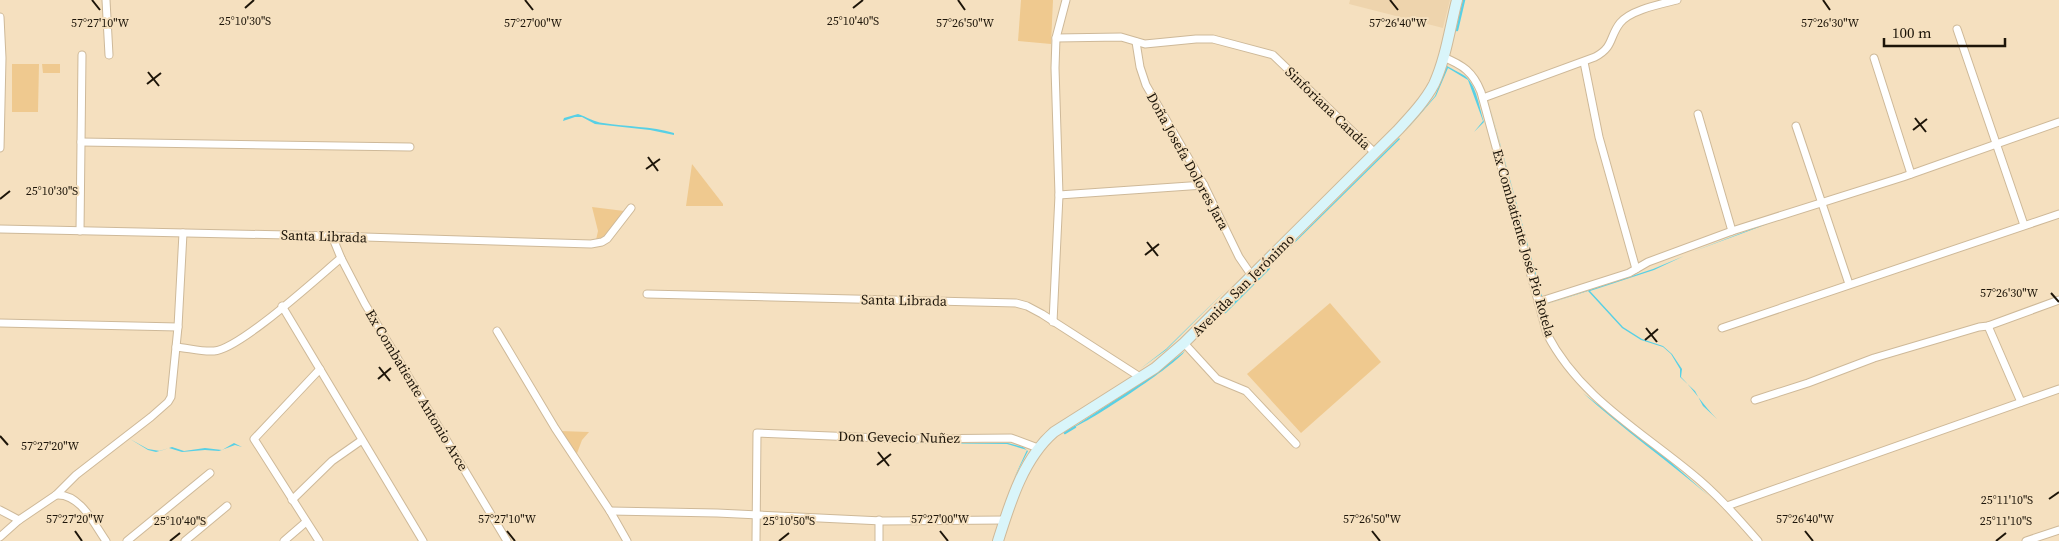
<svg xmlns="http://www.w3.org/2000/svg" width="2059" height="541" font-family="'Source Serif 4',serif">
  <style>
    .built { fill: #eed4ad }
    .green { fill: #efc98f }
    .water { fill: #58d0e5 }
    .lines { fill: none; stroke-linecap: round; stroke-linejoin: round }
    .stream { stroke: #58d0e5; stroke-width: 2.5 }
    .street-casing { stroke: #ceb999; stroke-width: 9 }
    .secondary-casing { stroke: #ceb999; stroke-width: 12 }
    .street { stroke: #fff; stroke-width: 7 }
    .secondary { stroke: #d9f5fa; stroke-width: 10 }
    .ticks { fill: none; stroke: #1d1509; stroke-width: 2 }
    .labels { text-anchor: middle; stroke-width: 4; stroke-linejoin: round; paint-order: stroke }
    .street-label { font-size: 14px; fill: #1d1509; stroke: #f5e0bf }
    .ticks-label { font-size: 12px; text-anchor: middle; fill: #1d1509; stroke: #f5e0bf; stroke-width: 4; stroke-linejoin: round; paint-order: stroke }
  </style>
  <rect width="100%" height="100%" fill="#f5e0bf"/>
  <polygon class="built" points="1350,0 1450,0 1443,28 1349,4"/>
  <g class="green">
    <polygon points="1021,0 1053,0 1051,44 1018,41"/>
    <polygon points="12,64 39,64 38,112 12,112"/>
    <polygon points="42,64 60,64 60,73 43,73"/>
    <polygon points="692,164 723,204 723,206 686,206"/>
    <polygon points="592,207 624,211 625,212 604,238 596,240 598,231"/>
    <polygon points="1330,303 1381,362 1301,433 1247,374"/>
    <polygon points="560,431 589,432 582,440 576,456"/>
  </g>
  <g class="water">
    <path d="M1447 66C1452 69 1459 72 1465 76 1477 86 1479 107 1484 122L1474 132 1483 121 1468 80 1448 68 1436 96 1404 133 1435 96Z"/>
    <polygon points="1489,103 1542,296 1541,296"/>
    <path d="M578 114C587 117 594 122 603 123 627 127 651 126 674 133V135L650 130 595 124 582 117H575L563 121 564 118Z"/>
    <polygon points="1399,138 1400,139 1267,270 1267,269"/>
    <polygon points="1817,208 1770,223 1692,252 1770,222"/>
    <path d="M1684 256 1654 270 1590 291 1623 327 1642 339 1663 346 1672 354 1682 369 1681 377C1695 391 1703 405 1717 419L1703 406 1695 391 1680 377V369L1671 354 1663 347 1641 340 1622 328 1588 291 1544 305 1653 269Z"/>
    <polygon points="1227,289 1166,350 1140,369 1166,349"/>
    <path d="M1185 351C1177 364 1088 423 1072 428L1155 374Z"/>
    <path d="M1583 393 1666 458 1709 496C1668 461 1623 429 1583 393Z"/>
    <polygon points="130,439 148,449 160,451 172,447 184,451 205,448 222,450 234,443 242,447 235,445 219,451 205,450 182,452 169,448 156,452 148,450"/>
    <polygon points="1008,443 1023,447 1028,451 1014,478 1000,514 1014,478 1027,450 1007,444 907,444"/>
  </g>
  <g class="lines">
    <g class="stream">
      <polyline points="1457,30 1464,0"/>
      <polyline points="1225,312 1269,268"/>
      <polyline points="1065,433 1075,427"/>
    </g>
    <g class="street-casing">
      <g id="street">
        <polyline points="106,0 109,55"/>
        <polyline points="0,17 2,58 0,148"/>
        <polyline points="1957,29 2024,225"/>
        <polyline points="1056,38 1121,37 1145,44 1196,39 1213,39 1273,55 1375,153"/>
        <polyline points="1136,42 1140,67 1146,85 1204,185 1239,257 1252,276"/>
        <path d="M1443 57C1463 65 1473 72 1481 92L1547 334C1579 396 1639 430 1691 473 1716 493 1737 517 1758 541"/>
        <polyline points="1874,58 1911,174"/>
        <polyline points="1584,62 1599,137 1636,269"/>
        <path d="M1483 98 1595 57C1614 47 1609 37 1620 23 1630 10 1661 4 1677 0"/>
        <polyline points="1698,114 1732,231"/>
        <polyline points="1796,126 1849,284"/>
        <polyline points="81,142 410,147"/>
        <polyline points="1059,195 1204,185"/>
        <polyline points="0,229 332,236 591,244 602,242 607,239 631,208"/>
        <polyline points="80,231 82,55"/>
        <polyline points="332,236 341,258 365,304 507,541"/>
        <polyline points="647,294 1016,303 1027,306 1042,314 1140,377"/>
        <polyline points="1538,302 1629,273 1648,262 1732,231 1903,177 2059,122"/>
        <polyline points="282,306 423,541"/>
        <polyline points="1053,322 1059,195 1055,68 1056,38 1066,0"/>
        <polyline points="0,323 178,327"/>
        <polyline points="1988,326 2021,402"/>
        <polyline points="1722,328 2059,214"/>
        <polyline points="497,331 555,428 610,511 627,541"/>
        <polyline points="1184,343 1217,379 1246,391 1296,444"/>
        <path d="M176 347C188 348 202 352 214 351 240 349 317 278 341 258"/>
        <polyline points="1755,400 1808,383 1874,358 1979,327 1988,326 2059,300"/>
        <path d="M56 495C80 493 94 524 106 541"/>
        <polyline points="292,500 332,461 362,440"/>
        <polyline points="1727,506 2059,389"/>
        <polyline points="0,510 19,520"/>
        <polyline points="610,511 717,513 882,521 1005,520"/>
        <polyline points="0,537 19,520 56,495 76,475 151,417 168,402 171,397 178,327 183,233"/>
        <polyline points="127,541 210,473"/>
        <polyline points="185,541 227,506"/>
        <polyline points="284,541 306,522"/>
        <polyline points="319,541 254,439 320,369"/>
        <polyline points="756,541 757,433 906,439 1011,438 1038,448"/>
        <polyline points="879,541 879,520"/>
        <polyline points="2026,541 2059,530"/>
      </g>
    </g>
    <g class="secondary-casing">
      <path id="secondary" d="M998 541C1010 503 1023 459 1054 432L1155 368 1184 343 1398 130C1411 116 1425 101 1434 84 1446 58 1450 27 1457 0"/>
    </g>
    <use href="#street" class="street"/>
    <use href="#secondary" class="secondary"/>
  </g>
  <path class="ticks" d="M92 0 100 10M525 0 533 10M958 0 965 10M1390 0 1398 10M1823 0 1830 10M245 8 254 0M853 8 863 0M148 72 159 86M147 84 161 73M1915 118 1926 132M1913 130 1927 119M648 157 658 171M646 169 660 159M0 199 10 191M1147 242 1158 256M1145 255 1159 244M2051 293 2059 302M1646 328 1657 342M1645 340 1658 329M379 367 390 381M378 379 391 368M0 436 8 445M878 452 889 466M877 465 891 454M2049 499 2059 492M75 531 82 541M507 531 515 541M940 531 948 541M1372 531 1380 541M1805 531 1813 541M170 541 180 533M779 541 789 533M1996 541 2006 533"/>
  <g class="labels">
    <g class="street-label">
      <text transform="translate(1328 108) rotate(44)" y="5">Sinforiana Candía</text>
      <text transform="translate(1188 161) rotate(61)" y="5">Doña Josefa Dolores Jara</text>
      <text transform="translate(324 236) rotate(2)" y="5">Santa Librada</text>
      <text transform="translate(1524 243) rotate(74)" y="5">Ex Combatiente José Pio Rotela</text>
      <text transform="translate(1243 285) rotate(-45)" y="5">Avenida San Jerónimo</text>
      <text transform="translate(904 300) rotate(1)" y="5">Santa Librada</text>
      <text transform="translate(417 390) rotate(59)" y="5">Ex Combatiente Antonio Arce</text>
      <text transform="translate(899 437) rotate(1)" y="5">Don Gevecio Nuñez</text>
    </g>
  </g>
  <g class="ticks-label">
    <text x="245" y="25">25°10'30"S</text>
    <text x="853" y="25">25°10'40"S</text>
    <text x="100" y="27">57°27'10"W</text>
    <text x="533" y="27">57°27'00"W</text>
    <text x="965" y="27">57°26'50"W</text>
    <text x="1398" y="27">57°26'40"W</text>
    <text x="1830" y="27">57°26'30"W</text>
    <text x="52" y="195">25°10'30"S</text>
    <text x="2009" y="297">57°26'30"W</text>
    <text x="50" y="450">57°27'20"W</text>
    <text x="2007" y="504">25°11'10"S</text>
    <text x="75" y="523">57°27'20"W</text>
    <text x="507" y="523">57°27'10"W</text>
    <text x="940" y="523">57°27'00"W</text>
    <text x="1372" y="523">57°26'50"W</text>
    <text x="1805" y="523">57°26'40"W</text>
    <text x="180" y="525">25°10'40"S</text>
    <text x="789" y="525">25°10'50"S</text>
    <text x="2006" y="525">25°11'10"S</text>
  </g>
  <path d="M1884 38v8h121v-8" fill="none" stroke="#1d1509" stroke-width="2.5"/>
  <text x="1892" y="38" font-size="15" fill="#1d1509" stroke="#f5e0bf" stroke-width="4" paint-order="stroke">100 m</text>
</svg>
